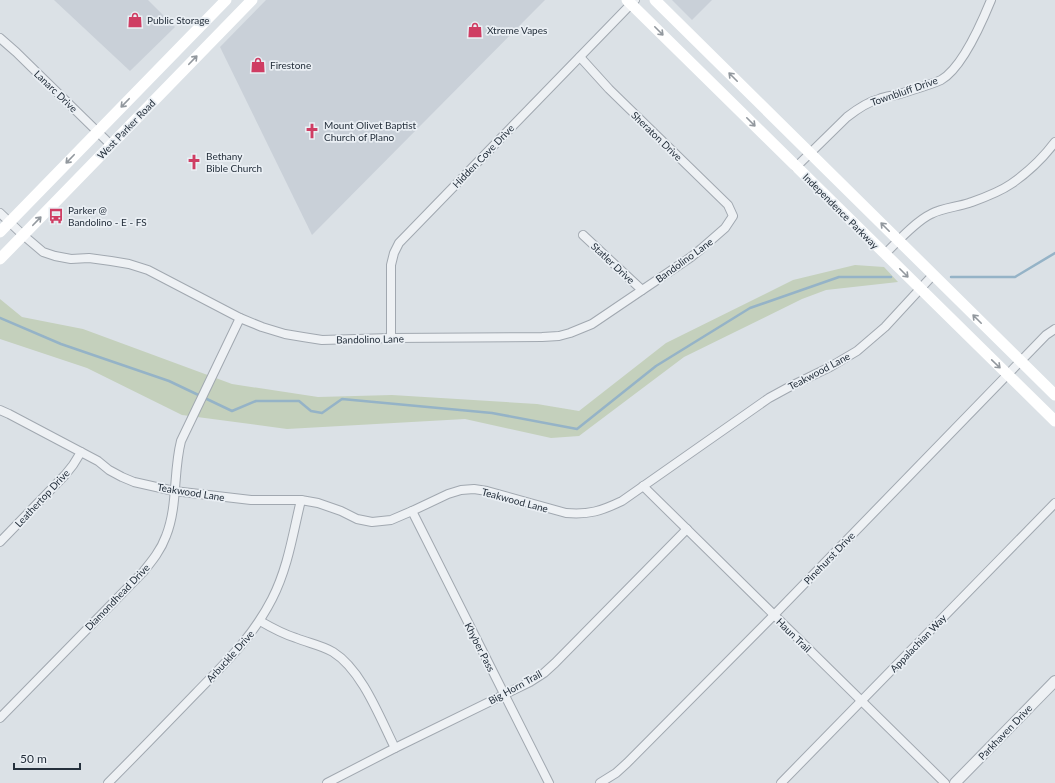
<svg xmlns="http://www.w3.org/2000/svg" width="1055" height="783" font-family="Lato,sans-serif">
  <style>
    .built { fill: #c9d0d8 }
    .green { fill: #c4d0bc }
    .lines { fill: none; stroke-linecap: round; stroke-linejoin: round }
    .stream { stroke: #95b3c7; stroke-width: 2.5 }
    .minor-casing { stroke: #a1a8b0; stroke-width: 10 }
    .tertiary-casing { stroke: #a1a8b0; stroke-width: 12 }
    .minor { stroke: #eef1f4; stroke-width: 8 }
    .tertiary { stroke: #eef1f4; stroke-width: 10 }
    .secondary { stroke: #fff; stroke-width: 11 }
    .oneway { stroke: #92989e }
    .labels { text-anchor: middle; stroke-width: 3.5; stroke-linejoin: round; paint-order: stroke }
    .poi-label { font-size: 10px; fill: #25303c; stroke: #eaeff4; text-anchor: start }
    .street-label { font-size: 10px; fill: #25303c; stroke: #eaeff4 }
  </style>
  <rect width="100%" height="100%" fill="#dbe1e6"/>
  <g class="built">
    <polygon points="54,0 148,0 175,27 130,71"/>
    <polygon points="266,0 545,0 312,235 220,47"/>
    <polygon points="672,0 712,0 692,20"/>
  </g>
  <polygon class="green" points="855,265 884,267 898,282 826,290 802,299 684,357 579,436 551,438 465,419 287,429 182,415 87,368 0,339 0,299 22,317 83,329 232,384 318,397 392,395 537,404 579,411 666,343 793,280"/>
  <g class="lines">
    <g class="stream">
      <polyline points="951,277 1015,277 1055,253"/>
      <polyline points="0,318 61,344 169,381 232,411 256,401 299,401 311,411 322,413 342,399 492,413 577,429 656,366 750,308 839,277 891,277"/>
    </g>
    <g class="minor-casing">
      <g id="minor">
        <polyline points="0,38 16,52 111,145"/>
        <path d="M796 167 847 117C856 110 867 102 879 99 886 96 893 96 900 94 912 90 930 85 941 80 962 68 982 22 991 0"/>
        <polyline points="0,213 23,235 43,252 55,256 71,259 89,258 111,261 129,264 148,270 240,318 262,327 285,334 303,337 322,340 391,338 542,337 559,336 570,333 592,324 691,257 701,249 725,228 733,216 728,205 609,89 580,57"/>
        <polyline points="583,235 642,290"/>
        <path d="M885 254C897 242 916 221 931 214 942 208 957 207 969 203 983 198 998 193 1011 184 1027 173 1043 158 1055 142"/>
        <polyline points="391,338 391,265 394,253 399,243 635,0"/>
        <path d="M0 410 9 414 98 461 109 470 122 477 134 482 174 491 251 500H301L318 503 341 511 357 519 372 522 391 520 412 511 448 494 461 490 474 489 487 491 566 513C589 515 601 511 622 501L769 398 791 386 830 367 857 351 885 327 933 275"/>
        <polyline points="643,486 945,783"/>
        <polyline points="412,511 549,783"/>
        <polyline points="0,542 65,475 73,465 81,452"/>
        <path d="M260 621C272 628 283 634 296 638 308 643 321 645 333 652 362 670 380 718 395 748"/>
        <path d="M0 718 143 572C152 561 161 550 166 536 178 506 173 472 181 441L240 318"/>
        <path d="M108 783C138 753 167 723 196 693 225 663 252 638 272 599 288 568 293 533 301 500"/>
        <polyline points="327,783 395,748 530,682 544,673 555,663 687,529"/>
        <polyline points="600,783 616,773 627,763 774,615 1046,335 1055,329"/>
        <polyline points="781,783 1055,503"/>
      </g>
    </g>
    <g class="tertiary-casing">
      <polyline id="tertiary" points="955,783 1055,681"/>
    </g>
    <use href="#minor" class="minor"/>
    <use href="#tertiary" class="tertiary"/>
    <g class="secondary">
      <polyline points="627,0 1055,421"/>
      <polyline points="655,0 1055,395"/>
      <polyline points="0,232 226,0"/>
      <polyline points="0,259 252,0"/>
    </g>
  </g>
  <defs><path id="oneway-shaft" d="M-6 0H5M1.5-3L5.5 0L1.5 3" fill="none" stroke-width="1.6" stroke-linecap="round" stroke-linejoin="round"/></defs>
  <g class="oneway">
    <use href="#oneway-shaft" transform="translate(659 31) rotate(45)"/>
    <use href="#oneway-shaft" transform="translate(193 60) rotate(-46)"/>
    <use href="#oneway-shaft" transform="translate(733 77) rotate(-135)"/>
    <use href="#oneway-shaft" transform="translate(125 103) rotate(134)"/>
    <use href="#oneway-shaft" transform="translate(751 122) rotate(45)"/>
    <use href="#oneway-shaft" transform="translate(70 159) rotate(134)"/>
    <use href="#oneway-shaft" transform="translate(37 221) rotate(-46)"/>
    <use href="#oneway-shaft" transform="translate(885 227) rotate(-135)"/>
    <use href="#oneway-shaft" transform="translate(904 273) rotate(45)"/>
    <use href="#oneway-shaft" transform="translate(977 319) rotate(-135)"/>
    <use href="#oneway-shaft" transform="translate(996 364) rotate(44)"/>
  </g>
  <defs>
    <g id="shop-bare" transform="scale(1.2)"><path d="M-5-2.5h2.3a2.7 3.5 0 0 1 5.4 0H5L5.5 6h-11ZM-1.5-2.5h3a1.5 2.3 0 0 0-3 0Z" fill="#cf3d63" stroke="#eaeff4" stroke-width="2.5" paint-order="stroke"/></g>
    <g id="church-bare" transform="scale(1.2)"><path d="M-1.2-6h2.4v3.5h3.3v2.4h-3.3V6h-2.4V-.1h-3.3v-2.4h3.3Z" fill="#cf3d63" stroke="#eaeff4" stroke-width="2.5" paint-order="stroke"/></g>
    <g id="bus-bare" transform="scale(1.2)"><path d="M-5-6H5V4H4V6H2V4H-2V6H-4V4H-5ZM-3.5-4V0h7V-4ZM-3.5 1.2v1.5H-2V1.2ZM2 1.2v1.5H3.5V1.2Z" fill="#cf3d63" stroke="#eaeff4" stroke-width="2.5" paint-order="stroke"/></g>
  </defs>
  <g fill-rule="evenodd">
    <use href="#shop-bare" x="135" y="20"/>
    <use href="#shop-bare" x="475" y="30"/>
    <use href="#shop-bare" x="258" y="65"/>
    <use href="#church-bare" x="312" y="131"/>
    <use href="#church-bare" x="194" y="162"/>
    <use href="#bus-bare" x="56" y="216"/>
  </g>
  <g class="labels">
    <g class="poi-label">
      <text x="147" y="24">Public Storage</text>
      <text x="487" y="34">Xtreme Vapes</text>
      <text x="270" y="69">Firestone</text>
      <text x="324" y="129">Mount Olivet Baptist<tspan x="324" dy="12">Church of Plano</tspan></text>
      <text x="206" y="160">Bethany<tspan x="206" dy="12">Bible Church</tspan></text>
      <text x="68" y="214">Parker @<tspan x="68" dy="12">Bandolino - E - FS</tspan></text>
    </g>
    <g class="street-label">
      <text transform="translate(56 91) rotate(44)" y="4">Lanarc Drive</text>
      <text transform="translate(904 91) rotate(-19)" y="4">Townbluff Drive</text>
      <text transform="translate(126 129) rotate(-46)" y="4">West Parker Road</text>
      <text transform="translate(657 136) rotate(44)" y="4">Sheraton Drive</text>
      <text transform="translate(483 156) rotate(-46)" y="4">Hidden Cove Drive</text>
      <text transform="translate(841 211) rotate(45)" y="4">Independence Parkway</text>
      <text transform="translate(684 260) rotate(-36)" y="4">Bandolino Lane</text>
      <text transform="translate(613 263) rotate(43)" y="4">Statler Drive</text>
      <text transform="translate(370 339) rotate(-1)" y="4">Bandolino Lane</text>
      <text transform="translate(819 371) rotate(-28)" y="4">Teakwood Lane</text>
      <text transform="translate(191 492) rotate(9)" y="4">Teakwood Lane</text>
      <text transform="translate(42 498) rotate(-47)" y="4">Leathertop Drive</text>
      <text transform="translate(515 500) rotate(15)" y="4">Teakwood Lane</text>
      <text transform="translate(829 558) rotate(-46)" y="4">Pinehurst Drive</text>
      <text transform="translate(117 597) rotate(-46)" y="4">Diamondhead Drive</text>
      <text transform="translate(794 635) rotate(44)" y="4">Haun Trail</text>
      <text transform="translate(918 643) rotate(-46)" y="4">Appalachian Way</text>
      <text transform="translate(480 647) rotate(63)" y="4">Khyber Pass</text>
      <text transform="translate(230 656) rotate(-48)" y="4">Arbuckle Drive</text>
      <text transform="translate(515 687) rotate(-29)" y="4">Big Horn Trail</text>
      <text transform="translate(1005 732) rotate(-46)" y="4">Parkhaven Drive</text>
    </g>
  </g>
  <path d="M14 763v6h66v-6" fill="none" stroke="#25303c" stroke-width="2"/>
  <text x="20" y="763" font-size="12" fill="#25303c" stroke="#eaeff4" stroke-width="3" paint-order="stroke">50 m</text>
</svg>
